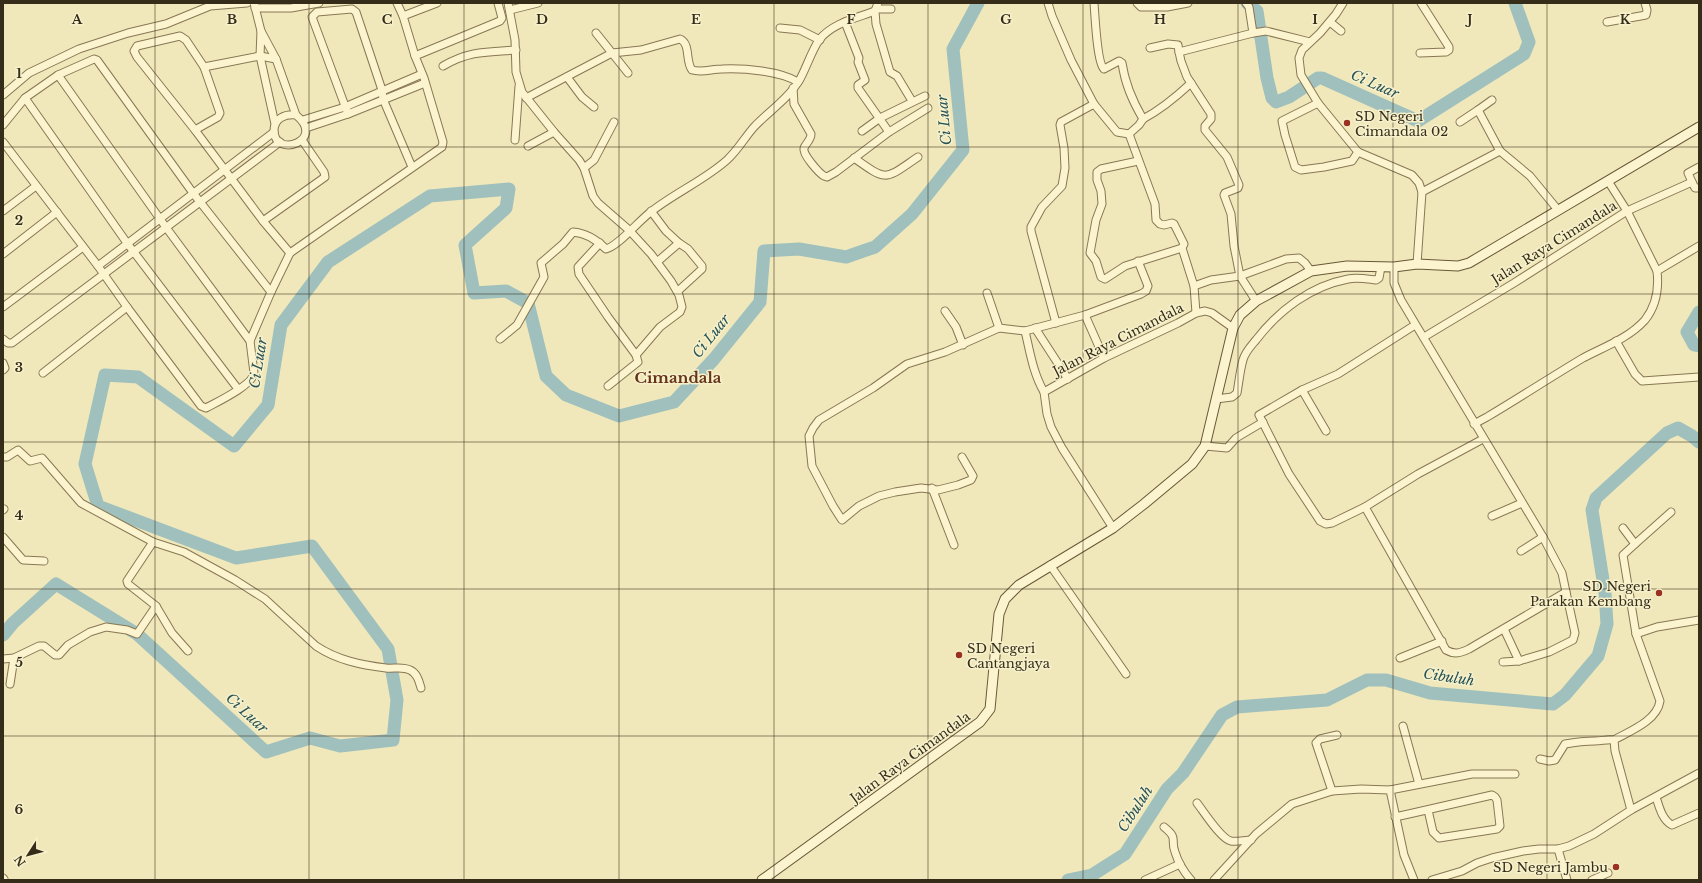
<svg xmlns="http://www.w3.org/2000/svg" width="1702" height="883" font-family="'Libre Baskerville',serif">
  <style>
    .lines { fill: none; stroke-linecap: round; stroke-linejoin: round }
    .river { stroke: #9fc0bc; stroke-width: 13 }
    .street-casing { stroke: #887754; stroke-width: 9 }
    .secondary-casing { stroke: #695838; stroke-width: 11 }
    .street { stroke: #fbf4ce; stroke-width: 7 }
    .secondary { stroke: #fbf4ce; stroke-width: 9 }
    .grid { fill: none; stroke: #362c1a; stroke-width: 1; stroke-opacity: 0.55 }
    .poi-dot { fill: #9a3221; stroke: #f7f1cb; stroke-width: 1.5 }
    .labels { text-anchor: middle; stroke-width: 3; stroke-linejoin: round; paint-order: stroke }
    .poi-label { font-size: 13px; fill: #362c1a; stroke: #f7f1cb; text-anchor: start }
    .street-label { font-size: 13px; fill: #362c1a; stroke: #f7f1cb }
    .water-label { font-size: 14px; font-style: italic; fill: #285357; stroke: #f7f1cb }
    .quarter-label { font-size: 15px; font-weight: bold; fill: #653317; stroke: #f7f1cb }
    .grid-label { font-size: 13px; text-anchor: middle; font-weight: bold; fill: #362c1a; stroke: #f7f1cb; stroke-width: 3; stroke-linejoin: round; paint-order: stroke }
  </style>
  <rect width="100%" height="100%" fill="#f0e8bb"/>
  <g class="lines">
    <g class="river">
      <polyline points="1247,3 1257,11 1267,78 1272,98 1276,102 1289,97 1318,78 1322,78 1418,121 1524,54 1529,42 1515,3"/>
      <polyline points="1699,312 1687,332 1694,345 1699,346"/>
      <polyline points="3,635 13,623 56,584 137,634 266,752 310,738 340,746 393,740 397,700 388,649 312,546 236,558 98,506 85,464 105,375 138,377 234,446 268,405 281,325 328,262 430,196 509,189 506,208 465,245 474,293 506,291 528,303 546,376 566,395 619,416 674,402 714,359 760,302 764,251 799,249 846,257 875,247 912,214 963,150 953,49 978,3"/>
      <polyline points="1068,880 1092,875 1125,854 1167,789 1183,773 1222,715 1237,707 1327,700 1367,680 1386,680 1430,693 1553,704 1565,695 1598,656 1607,624 1605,593 1592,510 1596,498 1667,433 1678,428 1692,436 1699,442"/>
    </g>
    <g class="street-casing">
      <g id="street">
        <polyline points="254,3 261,31 260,56 275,124"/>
        <polyline points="397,3 403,16 415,56"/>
        <polyline points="508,3 515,40 516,72 522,92 554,132 579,160 584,168 593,196 598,203 629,230 651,254 671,281 679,295 682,307 680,312 660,327 636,355 638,362 608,386"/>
        <polyline points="1048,3 1052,16 1071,60 1094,104 1117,132 1129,134"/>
        <path d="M1094 3C1095 15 1097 63 1104 69L1119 61 1122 63C1125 84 1132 100 1143 119"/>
        <polyline points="1137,3 1141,7 1167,7 1188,3"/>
        <polyline points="1246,3 1249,7 1253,33"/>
        <polyline points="1343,3 1336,14 1320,33 1302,50 1299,58 1301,75 1318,103 1358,152 1412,175 1419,183 1422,192 1417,264"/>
        <polyline points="255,8 291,8 319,3"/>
        <polyline points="876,9 891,9"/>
        <polyline points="510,10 538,3"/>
        <polyline points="875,11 876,24 890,72 897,76 912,101"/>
        <polyline points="403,16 437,3"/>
        <polyline points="845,22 859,58 858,62 865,80 858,85 858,88 889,132"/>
        <polyline points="1330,22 1341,31"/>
        <polyline points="1607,22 1646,15 1647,10 1645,3"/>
        <polyline points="780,28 800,30 820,40"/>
        <path d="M261 31 276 59 296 115C327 140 275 159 274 131 274 118 285 114 296 115"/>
        <polyline points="596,33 628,73"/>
        <polyline points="1150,48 1168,44 1178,45 1179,52"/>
        <polyline points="1420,53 1446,52 1449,50 1449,47 1421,3"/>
        <path d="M443 66C469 51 486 52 516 50"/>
        <polyline points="58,75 165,226 250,341"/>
        <polyline points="567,77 582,97 594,107"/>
        <path d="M793 88 794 104 811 134C811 140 806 143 804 148 802 154 819 173 824 176L827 177 836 172 889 132 928 108"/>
        <polyline points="3,95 29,73 79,49 128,33 166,24 210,6 247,3"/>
        <polyline points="25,98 127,243 238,389"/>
        <path d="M526 98 612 53 641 50 680 39C691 44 685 61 692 70 702 73 712 69 722 69 745 68 779 71 798 82"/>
        <polyline points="1492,100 1478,110 1500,151 1530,176 1558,210"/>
        <polyline points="1318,103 1282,121 1285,135 1295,167 1301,170 1324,167 1352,161 1358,152"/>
        <polyline points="348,114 312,17 317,12 352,9 356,12 382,90 383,99 412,167"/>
        <path d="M1143 119C1162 109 1176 97 1191 83"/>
        <polyline points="303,120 345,107 422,74"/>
        <polyline points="1460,122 1478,110"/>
        <polyline points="3,125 25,98 58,75 94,59 97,60 193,193 271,292"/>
        <polyline points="306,128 348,114 425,83"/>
        <polyline points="195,130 218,117 220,113 204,67"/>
        <polyline points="862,131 880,118 925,96"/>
        <polyline points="1129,134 1155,204 1156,220 1160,224 1164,225 1172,223 1174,224 1184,244 1182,248 1194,286 1196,313"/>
        <polyline points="1129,134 1139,125 1143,119"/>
        <polyline points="515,140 519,86"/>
        <path d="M3 142 98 266 127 307 201 406 206 408C217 402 253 385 254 373L250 341 271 292 290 253 442 147 443 142 424 78 415 56 500 21 502 18 498 3"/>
        <polyline points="528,146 554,132"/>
        <path d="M854 158C888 182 884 180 918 157"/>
        <polyline points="1138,161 1101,169 1097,172 1097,180 1101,191 1102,204 1096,220 1090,253 1096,261 1101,277 1105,279 1125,266 1182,248"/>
        <polyline points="584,168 594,160 614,122"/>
        <polyline points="1608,181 1627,211 1657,271"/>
        <polyline points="1692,182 1688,173 1699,167"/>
        <polyline points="1422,192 1500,151"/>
        <polyline points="3,211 36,186"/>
        <polyline points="651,211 666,231 679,243"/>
        <polyline points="263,221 195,130 137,57 134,51 137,46 180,36 186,40 204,67 260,56 276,59"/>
        <polyline points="600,243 578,267 579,274 608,317 636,355"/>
        <polyline points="290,253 263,221 325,177 324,172 302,140"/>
        <polyline points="3,254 57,212"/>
        <polyline points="657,262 679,243 688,249 702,266 702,269 678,291"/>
        <polyline points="98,266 274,132"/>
        <polyline points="1194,286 1211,280 1240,276 1286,259 1299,258 1305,263 1311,271"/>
        <polyline points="987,293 999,328"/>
        <polyline points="1256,301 1240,276 1234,246 1231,214 1224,195 1225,193 1238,188 1239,185 1227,157 1205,130 1205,126 1211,119 1211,114 1187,77 1181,61 1179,52 1253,33 1266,31 1310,42"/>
        <polyline points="3,307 83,247"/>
        <polyline points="945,311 956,327 963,345"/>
        <polyline points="1085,315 1104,358"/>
        <polyline points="1056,323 1031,231 1031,227 1042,207 1062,186 1065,168 1064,148 1060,125 1061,122 1094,104"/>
        <polyline points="1415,325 1338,374 1302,390 1259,415 1289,474 1320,521 1326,524 1332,523 1365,507 1418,474 1483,439"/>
        <polyline points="1035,328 1068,379"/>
        <path d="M1025 331C1030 352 1033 373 1044 392"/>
        <polyline points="1424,337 1514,283 1627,211 1692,182 1695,188 1699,188"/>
        <polyline points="3,339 8,343 12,343 280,142"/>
        <path d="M500 339 517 325 544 277 541 263 563 244 573 232C586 233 597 240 606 249 620 245 638 221 652 211 675 193 706 179 727 160 738 150 745 137 754 127 769 111 788 99 799 81 806 69 811 52 819 40 832 23 857 18 875 11L878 3"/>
        <polyline points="1616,341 1635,374 1642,381 1699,377"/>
        <polyline points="3,363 5,368 3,370"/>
        <polyline points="43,373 127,307"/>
        <polyline points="1302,390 1326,431"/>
        <path d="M1216 399 1232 397 1237 393C1239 382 1240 370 1243 360 1245 352 1251 346 1256 340 1279 310 1311 286 1348 279 1357 277 1367 279 1376 280L1379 278 1381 267"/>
        <path d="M1474 424 1487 417C1519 398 1551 377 1583 358 1604 347 1629 338 1645 320 1656 306 1659 288 1657 271L1699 246"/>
        <polyline points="1205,446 1227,448 1236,438 1263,422"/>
        <path d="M3 457H7L18 450 30 461 42 458 81 503 153 542 184 552 235 580 265 599 316 646C337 660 361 665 386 668 394 669 402 666 410 670 417 673 419 681 421 688"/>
        <polyline points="962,457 973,476 971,480 958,485 938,490 921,488 895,492 879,496 859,506 842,520 833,506 812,466 809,436 813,428 819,420 873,388 907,364 945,352 999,328 1025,331 1085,315 1141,294 1146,291 1148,286 1138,261"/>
        <polyline points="932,488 954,545"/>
        <path d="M1365 507 1446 650C1455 655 1460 653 1469 649L1566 592 1562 573 1543 537 1401 300 1394 283V267"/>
        <polyline points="3,510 4,509"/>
        <polyline points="1492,516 1522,503"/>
        <polyline points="1113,528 1062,448 1051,427 1047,414 1044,392 1104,358 1178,323 1196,313 1205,311 1212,313 1233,328"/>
        <path d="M1623 528 1635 544 1623 555 1636 634 1660 701C1657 721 1630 731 1614 740L1615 751 1631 810"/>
        <polyline points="3,537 23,560 44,561"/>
        <polyline points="1635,544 1671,512"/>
        <polyline points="1521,551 1543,537"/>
        <polyline points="1050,565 1126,674"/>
        <polyline points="156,606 172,633 188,651"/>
        <polyline points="1636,634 1657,627 1699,620"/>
        <polyline points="1400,658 1442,641"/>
        <polyline points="3,659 14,658 39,646 44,646 55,655 59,655 68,645 90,632 106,627 127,630 137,634 156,606 128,584 127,581 153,542"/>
        <polyline points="1519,661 1549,652 1573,640 1575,633 1566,592"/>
        <polyline points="1503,662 1519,661 1504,629"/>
        <polyline points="10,684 14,658"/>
        <polyline points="1403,726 1419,784"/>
        <path d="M1540 759 1549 761 1555 760 1565 744C1576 742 1584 741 1595 741 1602 741 1607 739 1614 740"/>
        <polyline points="1390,790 1472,774 1515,774"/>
        <polyline points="1332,791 1316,743 1320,739 1337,735"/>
        <path d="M1656 797C1659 806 1662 820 1672 825L1699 813"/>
        <path d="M1197 803C1204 812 1221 839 1231 841 1237 842 1245 840 1251 840"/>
        <path d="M1395 817C1409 814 1422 811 1435 808L1492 795 1495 797 1497 800 1500 826 1497 829 1439 838 1433 832 1428 810"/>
        <path d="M1164 827C1179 839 1170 839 1175 852 1178 862 1184 872 1191 880"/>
        <polyline points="1558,849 1567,880"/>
        <polyline points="3,878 4,879"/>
        <polyline points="1145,880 1180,864"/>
        <polyline points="1214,880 1256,834 1292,804 1332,791 1361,789 1390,790 1404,855 1414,880"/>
        <polyline points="1432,880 1462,871 1477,863 1492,858 1523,851 1539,849 1558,849 1569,846 1594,834 1631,810 1699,773"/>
        <polyline points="1592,880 1608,873"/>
      </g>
    </g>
    <g class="secondary-casing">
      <polyline id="secondary" points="762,880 980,722 990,709 999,614 1005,599 1019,585 1113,528 1144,504 1192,464 1205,446 1233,328 1240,315 1256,301 1311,271 1347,266 1394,267 1417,264 1458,266 1469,263 1699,127"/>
    </g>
    <use href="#street" class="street"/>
    <use href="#secondary" class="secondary"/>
  </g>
  <path class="grid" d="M155 3V880M309 3V880M464 3V880M619 3V880M774 3V880M928 3V880M1083 3V880M1238 3V880M1393 3V880M1547 3V880M3 147H1699M3 294H1699M3 442H1699M3 589H1699M3 736H1699"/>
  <g class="poi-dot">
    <circle cx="1347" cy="123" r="4"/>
    <circle cx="1659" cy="593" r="4"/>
    <circle cx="959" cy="655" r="4"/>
    <circle cx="1616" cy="867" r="4"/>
  </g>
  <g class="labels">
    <g class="poi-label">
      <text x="1355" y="121">SD Negeri<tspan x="1355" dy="15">Cimandala 02</tspan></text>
      <text x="1651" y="591" text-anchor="end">SD Negeri<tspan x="1651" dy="15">Parakan Kembang</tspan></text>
      <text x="967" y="653">SD Negeri<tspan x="967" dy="15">Cantangjaya</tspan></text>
      <text x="1608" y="872" text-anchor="end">SD Negeri Jambu</text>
    </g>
    <g class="street-label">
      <text transform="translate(1554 242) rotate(-32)" y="5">Jalan Raya Cimandala</text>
      <text transform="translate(1118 339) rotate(-27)" y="5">Jalan Raya Cimandala</text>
      <text transform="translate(910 757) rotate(-36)" y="5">Jalan Raya Cimandala</text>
    </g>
    <g class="water-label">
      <text transform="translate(1375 84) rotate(24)" y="5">Ci Luar</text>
      <text transform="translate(944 120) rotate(-95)" y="5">Ci Luar</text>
      <text transform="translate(711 336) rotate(-51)" y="5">Ci Luar</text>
      <text transform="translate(258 363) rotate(-81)" y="5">Ci Luar</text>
      <text transform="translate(1449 677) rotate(8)" y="5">Cibuluh</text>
      <text transform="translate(247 713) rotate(43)" y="5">Ci Luar</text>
      <text transform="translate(1135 809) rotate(-57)" y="5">Cibuluh</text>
    </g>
    <g class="quarter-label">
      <text x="678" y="383">Cimandala</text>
    </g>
  </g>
  <g class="grid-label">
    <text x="77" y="24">A</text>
    <text x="232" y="24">B</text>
    <text x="387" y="24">C</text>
    <text x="542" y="24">D</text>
    <text x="696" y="24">E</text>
    <text x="851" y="24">F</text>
    <text x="1006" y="24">G</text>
    <text x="1160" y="24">H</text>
    <text x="1315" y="24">I</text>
    <text x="1470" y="24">J</text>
    <text x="1625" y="24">K</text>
    <text x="19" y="78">1</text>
    <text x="19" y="225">2</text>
    <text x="19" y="372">3</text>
    <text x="19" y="520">4</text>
    <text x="19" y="667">5</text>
    <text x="19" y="814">6</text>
  </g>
  <rect width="1702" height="883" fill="none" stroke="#362c1a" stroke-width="8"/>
  <g transform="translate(28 855) rotate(234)" stroke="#f7f1cb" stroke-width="3" paint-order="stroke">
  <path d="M0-3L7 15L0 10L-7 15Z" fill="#362c1a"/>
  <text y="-6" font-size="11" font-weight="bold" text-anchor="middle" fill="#362c1a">N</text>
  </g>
</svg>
